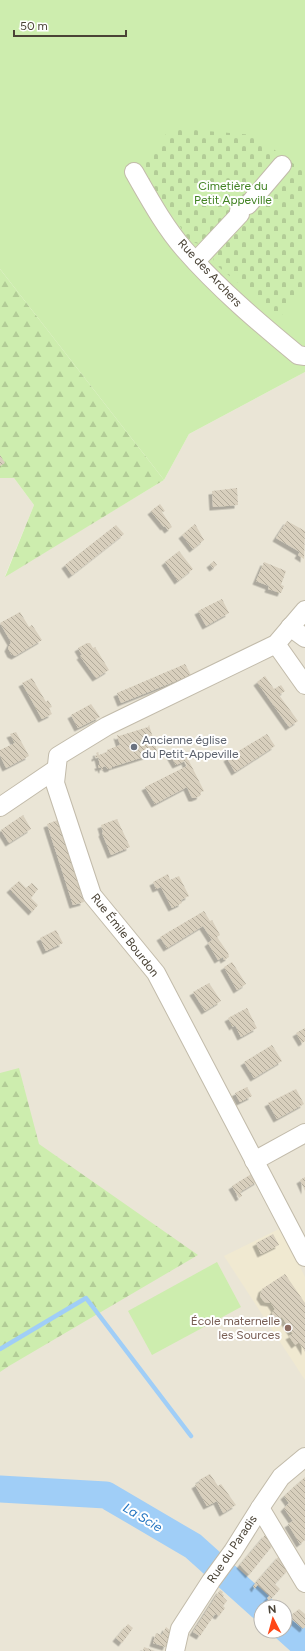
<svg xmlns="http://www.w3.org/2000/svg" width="305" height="1651" font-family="Figtree,sans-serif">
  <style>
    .residential { fill: #eae5d6; fill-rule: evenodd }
    .education { fill: #f0e9d1 }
    .grass { fill: #cdedae }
    .forest { fill: url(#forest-firs) }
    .cemetery { fill: url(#cemetery-stones) }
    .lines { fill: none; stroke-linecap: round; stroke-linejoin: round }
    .stream { stroke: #a0cef7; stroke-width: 4.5 }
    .river { stroke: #a0cef7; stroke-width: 27 }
    .building { fill: url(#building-back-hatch); filter: url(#shadow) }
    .minor-casing { stroke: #c2bbaa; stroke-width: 20 }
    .minor { stroke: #fff; stroke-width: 18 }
    .worship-dot { fill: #6b7280; stroke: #fff; stroke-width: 1.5 }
    .education-dot { fill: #8d6e63; stroke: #fff; stroke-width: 1.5 }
    .labels { text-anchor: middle; stroke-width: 4; stroke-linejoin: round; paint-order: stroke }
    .park-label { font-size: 12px; fill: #418223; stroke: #fff }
    .street-label { font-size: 12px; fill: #4a4336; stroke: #fff }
    .worship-label { font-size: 12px; fill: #5b616d; stroke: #fff; text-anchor: start }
    .education-label { font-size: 12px; fill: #785e54; stroke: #fff; text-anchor: end }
    .water-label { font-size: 13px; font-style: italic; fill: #2475c1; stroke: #fff }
  </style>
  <defs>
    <pattern id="forest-firs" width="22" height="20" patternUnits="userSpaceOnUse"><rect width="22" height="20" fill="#cdedae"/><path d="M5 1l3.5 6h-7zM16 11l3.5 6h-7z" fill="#b2cc96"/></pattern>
    <pattern id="cemetery-stones" width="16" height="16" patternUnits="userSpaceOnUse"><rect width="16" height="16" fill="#cdedae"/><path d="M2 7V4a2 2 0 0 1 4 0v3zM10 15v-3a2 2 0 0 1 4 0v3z" fill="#b2cc96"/></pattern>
    <pattern id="building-back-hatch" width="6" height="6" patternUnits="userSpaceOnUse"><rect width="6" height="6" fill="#d8cfbd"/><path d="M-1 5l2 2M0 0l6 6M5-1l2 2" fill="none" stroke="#b1aa9a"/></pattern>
    <filter id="shadow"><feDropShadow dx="-3.5" dy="3.5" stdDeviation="0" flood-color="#0004"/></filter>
  </defs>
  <rect width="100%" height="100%" fill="#f6f2e8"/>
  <path class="residential" d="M305 372V1651H0V478H14L34 505 5 576 164 480 189 434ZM261 1607H285V1631H261Z"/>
  <polygon class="education" points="281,1228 305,1277 305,1380 224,1256"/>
  <g class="grass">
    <polygon points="0,0 305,0 305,372 189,434 164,480 0,269"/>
    <polygon points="217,1262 241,1307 152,1355 128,1311"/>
  </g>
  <g class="forest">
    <polygon points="0,269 164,480 5,577 34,505 14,478 0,478"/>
    <polygon points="19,1068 39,1144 198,1255 9,1366 0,1372 0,1073"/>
  </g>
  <polygon class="cemetery" points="171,128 254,135 305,172 305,283 280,318 215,264 213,258 214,251 205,245 190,242 165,203 139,167"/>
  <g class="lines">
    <polyline class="stream" points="0,1349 86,1298 191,1436"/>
    <g class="river">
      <polyline points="0,1489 106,1495 193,1546 261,1607"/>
      <polyline points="285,1628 305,1646"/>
    </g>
  </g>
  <g class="building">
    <polygon points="0,455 5,463 0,466"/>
    <polygon points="237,488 238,505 213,507 212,491"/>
    <polygon points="160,504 165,511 162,512 172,527 168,530 165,526 164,527 151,511"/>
    <polygon points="287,521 305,531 304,559 298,555 300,552 276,538"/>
    <polygon points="195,524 204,540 193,549 182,535"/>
    <polygon points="116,525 124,534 72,575 65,565"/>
    <polygon points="179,551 193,569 178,581 165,562"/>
    <polygon points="214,561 217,565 213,568 210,564"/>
    <polygon points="264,562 286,571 281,585 284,586 281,593 268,589 269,586 256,581"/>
    <polygon points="222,599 229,613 206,626 198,611"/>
    <polygon points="20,612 29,627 32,625 42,640 15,656 11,654 8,648 11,642 0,623"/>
    <polygon points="87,643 90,643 93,648 95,647 109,670 96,678 80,656 82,655 78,648"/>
    <polygon points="185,664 191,675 121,703 117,693"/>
    <polygon points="265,676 274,689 281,685 285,691 279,695 298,721 289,727 257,682"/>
    <polygon points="32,678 46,702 48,700 52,707 49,708 52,714 42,719 22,683"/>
    <polygon points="91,704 100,717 78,728 71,715"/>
    <polygon points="149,725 158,754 156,754 156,753 112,767 112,768 108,769 105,766 103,767 103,769 102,770 101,767 99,768 98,765 100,765 98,757 95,758 95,756 97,755 96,753 98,752 99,755 107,752 107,750 120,745 117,735 119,736 148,727"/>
    <polygon points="16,732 29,756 6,768 0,755 0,750 15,743 10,734"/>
    <polygon points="267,734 275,746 235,772 227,758"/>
    <polygon points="183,749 204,791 201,792 200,796 195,798 192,798 187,787 155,804 145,787 187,766 185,761 176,765 170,755"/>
    <polygon points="23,815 31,829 9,843 1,830"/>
    <polygon points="117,819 130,847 111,855 102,833 103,832 101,825"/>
    <polygon points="58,820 84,902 73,905 47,824"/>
    <polygon points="168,874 170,880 179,876 189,896 181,900 182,903 172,908 161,887 156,889 153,882"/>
    <polygon points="19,881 26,888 32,883 38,889 31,898 38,905 32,912 10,889"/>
    <polygon points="204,911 210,921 212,920 220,935 217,937 228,953 229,957 224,960 223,957 218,960 208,943 212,940 203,926 167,948 160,937"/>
    <polygon points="56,930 63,943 46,951 40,938"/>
    <polygon points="232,962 246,984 237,990 224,967"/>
    <polygon points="209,983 221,1001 205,1011 193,992"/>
    <polygon points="247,1008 257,1028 241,1037 235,1025 233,1027 228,1018"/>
    <polygon points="305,1028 305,1041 302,1043 296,1033"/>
    <polygon points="272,1045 282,1061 254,1078 244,1062"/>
    <polygon points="247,1087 252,1096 240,1102 235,1093"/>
    <polygon points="296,1089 304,1104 277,1119 268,1103"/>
    <polygon points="253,1173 258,1181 240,1192 242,1196 239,1198 232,1186"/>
    <polygon points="305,1177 305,1191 300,1180"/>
    <polygon points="273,1234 279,1245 261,1254 256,1243"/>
    <polygon points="285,1274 305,1303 305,1352 299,1342 295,1345 289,1336 293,1334 282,1317 275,1319 272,1313 275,1309 271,1303 264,1302 260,1296 262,1289"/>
    <polygon points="210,1474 218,1486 221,1484 236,1505 223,1513 217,1501 207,1506 195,1485 200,1482 199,1480"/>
    <polygon points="305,1477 305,1540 300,1544 288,1524 293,1521 284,1508 289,1503 284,1496"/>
    <polygon points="266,1534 273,1545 249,1575 240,1565"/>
    <polygon points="280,1555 289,1569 275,1584 280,1589 269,1601 267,1598 270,1595 258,1584 255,1589 253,1586"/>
    <polygon points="220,1590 223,1592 222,1594 224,1595 223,1597 227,1601 223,1606 225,1608 219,1616 215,1614 200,1636 193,1632"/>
    <polygon points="299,1609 305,1614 305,1627 303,1629 289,1617"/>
    <polygon points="128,1624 133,1628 122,1643 116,1638"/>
    <polygon points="166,1627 172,1632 166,1647 153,1643 156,1633 162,1635"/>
    <polygon points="144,1647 155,1651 143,1651"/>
  </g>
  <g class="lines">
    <g class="minor-casing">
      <g id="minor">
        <path d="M134 172C149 198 164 226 184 249 218 288 258 322 298 355L305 356"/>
        <polyline points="196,261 240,214 239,211 242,206 248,205 282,165"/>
        <polyline points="305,610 276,644 107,726 58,756 55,783 92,895 156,973 305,1257"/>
        <polyline points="290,627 305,638"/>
        <polyline points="276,644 305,685"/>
        <polyline points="0,807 56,769"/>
        <polyline points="254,1161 305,1133"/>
        <polyline points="260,1508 305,1583"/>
        <polyline points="175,1651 180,1629 211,1581 233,1551 260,1508 281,1477 305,1457"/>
      </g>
    </g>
    <use href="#minor" class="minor"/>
  </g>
  <circle class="worship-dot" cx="134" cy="747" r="4"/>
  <circle class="education-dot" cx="288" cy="1328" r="4"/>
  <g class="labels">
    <g class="park-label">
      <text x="233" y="190">Cimetière du<tspan x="233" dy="14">Petit Appeville</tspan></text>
    </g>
    <g class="street-label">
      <text transform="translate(210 273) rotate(47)" y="4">Rue des Archers</text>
      <text transform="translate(125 935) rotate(52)" y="4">Rue Émile Bourdon</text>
      <text transform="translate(232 1549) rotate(-56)" y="4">Rue du Paradis</text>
    </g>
    <g class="worship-label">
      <text x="142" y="744">Ancienne église<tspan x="142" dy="14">du Petit-Appeville</tspan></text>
    </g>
    <g class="education-label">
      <text x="280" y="1325">École maternelle<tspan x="280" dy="14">les Sources</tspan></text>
    </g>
    <g class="water-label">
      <text transform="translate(143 1517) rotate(31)" y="5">La Scie</text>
    </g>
  </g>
  <g transform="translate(273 1619) rotate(354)"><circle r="19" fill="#ffffff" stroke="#b7b4af"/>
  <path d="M0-3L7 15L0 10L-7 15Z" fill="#ff4716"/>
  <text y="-6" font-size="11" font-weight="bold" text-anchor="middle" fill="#4a4336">N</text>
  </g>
  <path d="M14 30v6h112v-6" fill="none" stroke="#4a4336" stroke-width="2"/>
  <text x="20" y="30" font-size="12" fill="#4a4336" stroke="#ffffff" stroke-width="3" paint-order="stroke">50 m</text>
</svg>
